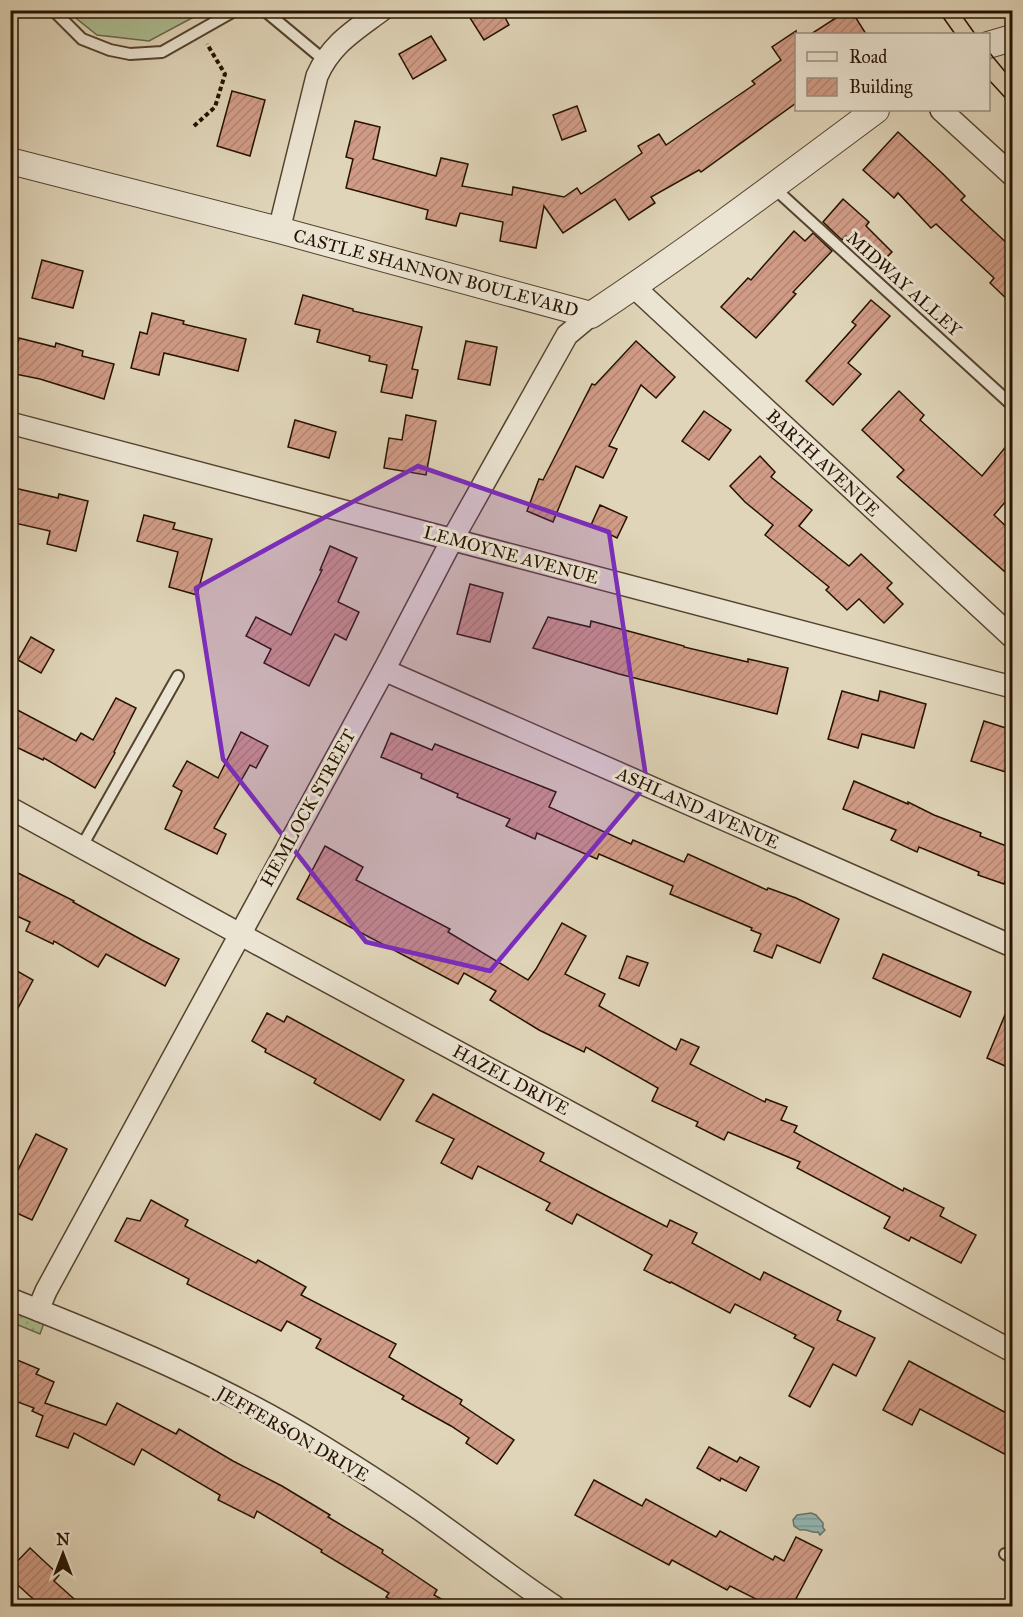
<svg xmlns="http://www.w3.org/2000/svg" width="1023" height="1617" font-family="'IM FELL Great Primer',serif">
  <style>
    .grass { fill: url(#grass-dots); stroke: #6a684a; stroke-width: 1.5 }
    .pitch { fill: #adbe93; stroke: #6a684a; stroke-width: 1.5 }
    .water { fill: url(#water-rules); stroke: #68766b; stroke-width: 1.5 }
    .building { fill: url(#building-hatch); stroke: #261200; stroke-width: 1.5 }
    .lines { fill: none; stroke-linecap: round; stroke-linejoin: round }
    .service-casing { stroke: #54432e; stroke-width: 14 }
    .minor-casing { stroke: #54432e; stroke-width: 24 }
    .tertiary-casing { stroke: #54432e; stroke-width: 28 }
    .path { stroke: #261200; stroke-width: 4; stroke-dasharray: 4.5 3; stroke-linecap: butt }
    .service { stroke: #ebe4d2; stroke-width: 10 }
    .minor { stroke: #ebe4d2; stroke-width: 21 }
    .tertiary { stroke: #ebe4d2; stroke-width: 26 }
    .tram { stroke: #261200; stroke-width: 1.5 }
    .marked { fill: #7b2cbf; fill-opacity: 0.2; stroke: #7b2cbf; stroke-width: 4.5; stroke-linejoin: round }
    .labels { text-anchor: middle; stroke-width: 6; stroke-linejoin: round; paint-order: stroke }
    .street-label { font-size: 18px; fill: #261200; stroke: #ebe4d2 }
  </style>
  <defs>
    <pattern id="grass-dots" width="8" height="8" patternUnits="userSpaceOnUse" patternTransform="scale(1.5)"><rect width="8" height="8" fill="#adbe93"/><path d="M2 2h.1M6 6h.1" fill="none" stroke="#95a27d" stroke-width="1.8" stroke-linecap="round"/></pattern>
    <pattern id="water-rules" width="6" height="5" patternUnits="userSpaceOnUse" patternTransform="scale(1.5)"><rect width="6" height="5" fill="#94b8b3"/><path d="M0 2.5h6" fill="none" stroke="#7f9d98"/></pattern>
    <pattern id="building-hatch" width="6" height="6" patternUnits="userSpaceOnUse" patternTransform="scale(1.5)"><rect width="6" height="6" fill="#d19c87"/><path d="M-1 1l2-2M0 6l6-6M5 7l2-2" fill="none" stroke="#b38573"/></pattern>
  </defs>
  <rect width="100%" height="100%" fill="#e0d5b9"/>
  <filter id="stains"><feTurbulence type="fractalNoise" baseFrequency=".00333" numOctaves="4"/><feColorMatrix values="0 0 0 0 .2 0 0 0 0 .09 0 0 0 0 .02 0 0 0 .5 -.17"/></filter>
  <radialGradient id="worn" r=".72"><stop offset=".6" stop-color="#630" stop-opacity="0"/><stop offset="1" stop-color="#630" stop-opacity=".3"/></radialGradient>
  <polygon class="grass" points="10,1310 44,1323 40,1334 11,1322"/>
  <polygon class="pitch" points="67,11 205,11 149,41 97,35"/>
  <path class="water" d="M811 1513 816 1515 823 1523V1528L825 1530 820 1535 818 1532C812 1534 807 1528 800 1530L794 1526 793 1520 797 1515Z"/>
  <g class="building">
    <polygon points="465,10 501,10 509,25 484,40"/>
    <polygon points="848,10 851,10 866,34 811,34"/>
    <polygon points="796,31 796,103 701,172 699,170 651,197 655,203 629,220 615,199 563,233 544,206 536,248 500,241 503,222 460,213 456,226 426,219 428,210 346,188 353,159 346,157 355,121 380,127 373,159 436,176 441,158 468,164 462,186 512,195 513,187 564,197 577,188 581,194 642,153 638,146 659,134 666,145 755,84 752,81 781,60 772,47"/>
    <polygon points="431,36 446,60 413,79 399,54"/>
    <polygon points="232,91 265,100 250,156 217,146"/>
    <polygon points="577,106 586,131 562,140 553,115"/>
    <polygon points="898,132 942,173 965,196 961,200 1012,248 1012,304 990,283 994,278 936,224 931,228 898,193 894,198 863,170"/>
    <polygon points="843,199 869,222 866,226 892,252 877,267 846,236 842,240 823,222"/>
    <polygon points="794,231 805,241 813,233 832,251 793,292 796,294 756,338 721,307 748,278 751,280"/>
    <polygon points="42,260 83,271 73,308 32,298"/>
    <polygon points="303,295 353,309 353,311 422,327 412,369 418,370 412,398 381,392 387,365 369,361 370,356 317,342 320,330 295,324"/>
    <polygon points="871,300 890,316 848,363 861,374 833,405 806,381 856,325 852,322"/>
    <polygon points="152,313 184,321 183,324 246,339 238,371 164,353 159,375 131,368 140,332 147,334"/>
    <polygon points="19,338 55,347 56,343 83,351 82,356 114,364 104,399 40,379 10,373"/>
    <polygon points="466,341 497,347 490,385 458,379"/>
    <polygon points="636,341 675,377 656,398 641,385 609,446 617,449 603,478 576,466 553,522 527,511 539,479 543,480 592,384 595,385"/>
    <polygon points="899,391 924,415 920,420 982,476 1012,439 1012,494 994,515 1012,532 1012,578 897,477 904,470 862,430"/>
    <polygon points="704,411 731,430 709,460 682,441"/>
    <polygon points="406,415 436,421 426,475 384,468 389,438 402,440"/>
    <polygon points="295,420 336,432 329,458 288,447"/>
    <polygon points="760,456 775,472 771,477 812,510 799,526 849,566 861,554 892,583 887,588 903,604 884,623 859,599 847,610 826,590 829,587 765,535 773,525 745,502 730,486"/>
    <polygon points="10,487 58,498 59,494 88,501 76,551 47,544 50,531 10,522"/>
    <polygon points="600,505 627,517 617,538 591,525"/>
    <polygon points="144,515 175,523 173,529 212,539 197,595 169,587 178,552 137,541"/>
    <polygon points="330,546 357,558 338,602 359,612 346,640 335,634 309,686 264,663 271,649 246,636 256,617 291,635 322,570 320,570"/>
    <polygon points="470,584 503,593 490,642 457,634"/>
    <polygon points="548,617 590,627 591,621 684,646 684,647 748,662 748,659 788,668 777,714 619,674 533,648"/>
    <polygon points="31,637 54,650 41,673 18,660"/>
    <polygon points="842,691 878,701 880,691 926,704 914,748 862,734 858,748 828,739"/>
    <polygon points="116,698 136,708 114,752 115,753 95,788 44,758 43,760 10,744 10,706 76,741 81,733 93,740"/>
    <polygon points="984,721 1009,729 1007,736 1012,737 1012,774 971,761"/>
    <polygon points="241,732 268,746 256,768 250,765 214,828 226,834 217,854 165,829 182,791 173,786 187,761 218,778"/>
    <polygon points="391,733 432,750 435,744 556,792 549,807 631,844 633,840 684,862 688,854 767,890 768,888 796,898 839,919 820,963 777,945 772,958 754,951 761,934 751,930 752,928 670,894 673,886 599,854 597,859 537,833 535,839 506,826 510,819 457,797 458,794 421,778 422,774 381,757"/>
    <polygon points="854,781 908,804 908,802 934,815 981,833 980,836 1012,848 1012,862 1004,884 978,875 979,872 919,847 917,852 891,840 896,830 843,809"/>
    <polygon points="325,846 363,867 356,880 450,929 448,932 528,980 536,969 562,923 586,936 565,974 605,994 599,1006 676,1050 681,1039 699,1047 690,1064 765,1102 766,1099 787,1107 781,1120 797,1126 794,1132 903,1191 904,1188 944,1208 940,1216 976,1235 961,1263 911,1237 909,1241 884,1228 890,1217 797,1168 800,1162 728,1132 724,1140 696,1126 698,1122 652,1101 658,1088 586,1047 584,1052 539,1030 490,1000 496,991 464,973 458,984 297,899"/>
    <polygon points="10,869 74,901 73,902 142,940 179,959 165,986 106,954 98,967 54,941 53,944 26,931 30,922 10,913"/>
    <polygon points="883,954 971,992 960,1017 873,978"/>
    <polygon points="627,956 648,963 639,986 619,978"/>
    <polygon points="10,967 33,980 10,1023"/>
    <polygon points="1012,998 1012,1069 987,1058"/>
    <polygon points="267,1013 284,1022 287,1016 404,1080 380,1120 314,1083 316,1079 265,1052 266,1049 252,1041"/>
    <polygon points="433,1094 544,1153 540,1161 601,1193 667,1227 670,1220 697,1233 692,1243 760,1280 764,1272 841,1311 837,1320 875,1338 856,1376 833,1364 810,1407 789,1396 814,1348 794,1338 796,1335 735,1304 730,1313 671,1282 670,1283 644,1270 652,1255 577,1214 572,1224 546,1210 550,1203 478,1166 472,1179 441,1163 454,1139 416,1121"/>
    <polygon points="36,1134 67,1149 32,1220 10,1210 10,1186"/>
    <polygon points="151,1200 188,1220 185,1226 256,1263 258,1260 306,1287 301,1295 396,1344 389,1357 462,1400 460,1404 514,1440 497,1464 466,1443 469,1438 451,1426 402,1399 404,1396 316,1348 321,1339 287,1321 281,1331 187,1284 189,1279 115,1241 127,1218 140,1221"/>
    <polygon points="10,1357 39,1369 36,1374 54,1382 45,1403 106,1425 117,1403 176,1434 179,1429 233,1461 282,1486 330,1515 328,1517 383,1550 382,1553 437,1590 434,1595 454,1606 401,1606 386,1597 389,1593 321,1552 322,1550 257,1511 254,1518 218,1500 220,1495 142,1449 134,1465 74,1433 68,1448 36,1436 43,1416 32,1411 34,1408 10,1399"/>
    <polygon points="909,1361 1012,1416 1012,1458 920,1409 912,1425 883,1410"/>
    <polygon points="709,1447 737,1462 740,1457 759,1467 746,1491 721,1478 720,1481 697,1468"/>
    <polygon points="594,1480 642,1506 646,1499 716,1537 720,1531 773,1560 775,1556 784,1561 796,1537 822,1550 792,1606 770,1606 730,1586 727,1590 672,1560 669,1565 575,1515"/>
    <polygon points="30,1548 59,1575 54,1581 82,1606 41,1606 10,1578 10,1569"/>
  </g>
  <g class="lines">
    <g class="service-casing">
      <g id="service">
        <polyline points="53,10 82,39 110,50 130,54 162,52 236,10"/>
        <polyline points="264,10 324,60"/>
        <polyline points="773,187 1012,405"/>
        <polyline points="82,846 178,676"/>
        <polyline points="1005,1554 1012,1558"/>
      </g>
    </g>
    <g class="minor-casing">
      <g id="minor">
        <polyline points="941,110 1012,175"/>
        <path d="M279 230 317 76C331 44 354 31 382 10"/>
        <polyline points="634,287 1012,637"/>
        <polyline points="10,423 1012,687"/>
        <polyline points="384,670 1012,946"/>
        <polyline points="10,808 256,943 1012,1351"/>
        <path d="M10 1299C117 1341 225 1386 322 1446 356 1467 389 1488 422 1511 466 1542 509 1576 554 1606"/>
        <polyline points="38,1310 46,1291 384,670 452,540 567,335 591,315"/>
      </g>
    </g>
    <g class="tertiary-casing">
      <g id="tertiary">
        <polyline points="988,45 1012,38"/>
        <path d="M10 161 279 230 591 315C689 250 782 180 876 110"/>
      </g>
    </g>
    <polyline class="path" points="194,126 215,107 225,74 207,44"/>
    <use href="#service" class="service"/>
    <use href="#minor" class="minor"/>
    <use href="#tertiary" class="tertiary"/>
    <g class="tram">
      <polyline points="938,10 955,34"/>
      <polyline points="958,10 975,34"/>
      <polyline points="988,51 1012,80"/>
      <polyline points="988,79 1012,105"/>
    </g>
  </g>
  <path class="marked" d="M418 466 609 532 647 784 490 971 366 942 223 759 196 588Z"/>
  <g class="labels">
    <g class="street-label">
      <text transform="translate(436 273) rotate(15)" y="6">CASTLE SHANNON BOULEVARD</text>
      <text transform="translate(904 284) rotate(42)" y="6">MIDWAY ALLEY</text>
      <text transform="translate(823 463) rotate(43)" y="6">BARTH AVENUE</text>
      <text transform="translate(511 555) rotate(15)" y="6">LEMOYNE AVENUE</text>
      <text transform="translate(308 808) rotate(-61)" y="6">HEMLOCK STREET</text>
      <text transform="translate(698 808) rotate(24)" y="6">ASHLAND AVENUE</text>
      <text transform="translate(511 1080) rotate(28)" y="6">HAZEL DRIVE</text>
      <text transform="translate(293 1434) rotate(30)" y="6">JEFFERSON DRIVE</text>
    </g>
  </g>
  <rect width="1023" height="1617" fill="none" stroke="#e0d5b9" stroke-width="36"/>
  <rect x="12" y="12" width="999" height="1593" fill="none" stroke="#261200" stroke-width="3"/>
  <rect x="18" y="18" width="987" height="1581" fill="none" stroke="#261200" stroke-width="1.5"/>
  <rect x="795" y="33" width="195" height="78" fill="#ebe4d2" stroke="#9c907e" stroke-width="1.5"/>
  <rect x="807" y="52" width="30" height="9" fill="#ebe4d2" stroke="#9c907e" stroke-width="1.5"/>
  <text x="849" y="63" font-size="18" fill="#261200">Road</text>
  <rect x="807" y="78" width="30" height="18" fill="url(#building-hatch)" stroke="#9c907e" stroke-width="1.5"/>
  <text x="849" y="93" font-size="18" fill="#261200">Building</text>
  <g transform="translate(63 1554)" stroke="#ebe4d2" stroke-width="4.5" paint-order="stroke">
  <path d="M0-4.5L10 22L0 15L-10 22Z" fill="#261200"/>
  <text y="-9" font-size="16" font-weight="bold" text-anchor="middle" fill="#261200">N</text>
  </g>
  <rect width="100%" height="100%" filter="url(#stains)"/>
  <rect width="100%" height="100%" fill="url(#worn)"/>
</svg>
